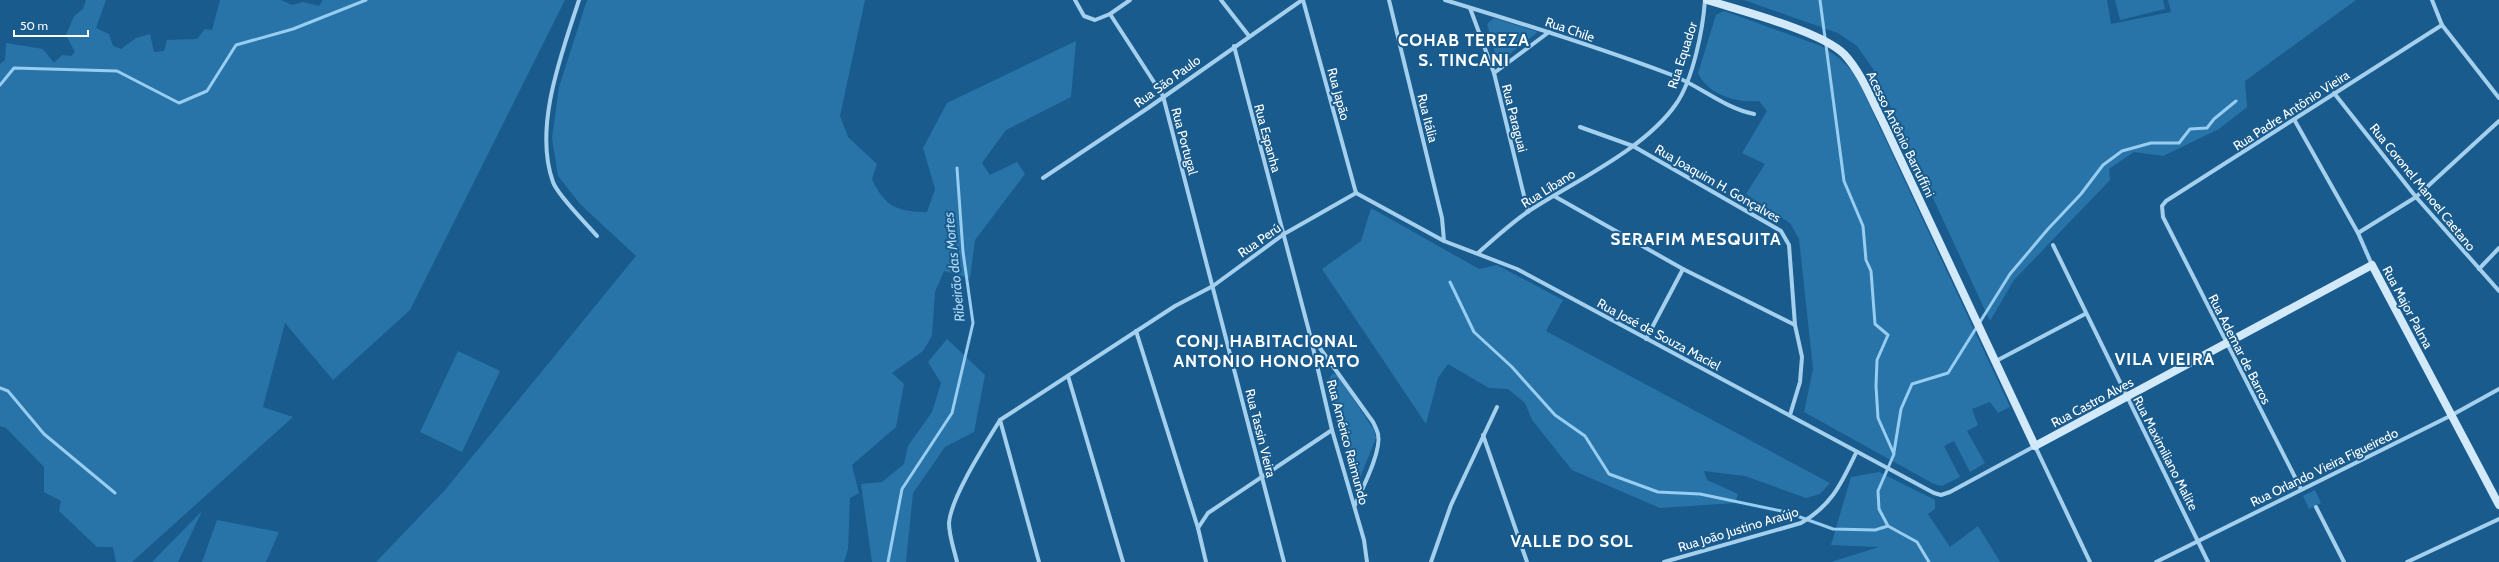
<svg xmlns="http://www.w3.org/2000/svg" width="2499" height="562" font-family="Cabin,sans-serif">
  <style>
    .green { fill: #2874a9 }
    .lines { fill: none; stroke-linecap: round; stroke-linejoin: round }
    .stream { stroke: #97cdf1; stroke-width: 3 }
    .street { stroke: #a4d0ee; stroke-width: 4 }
    .secondary { stroke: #d2e9fa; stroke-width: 8 }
    .labels { text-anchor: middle; stroke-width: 4; stroke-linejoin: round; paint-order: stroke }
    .street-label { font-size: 13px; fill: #fff; stroke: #195b8d }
    .water-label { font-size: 14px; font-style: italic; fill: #b0d9f5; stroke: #195b8d }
    .district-label { font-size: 17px; font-weight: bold; letter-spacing: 1px; fill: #fff; stroke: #195b8d }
  </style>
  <rect width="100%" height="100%" fill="#195b8d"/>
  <g class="green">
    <polygon points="86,0 106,0 96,28 109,34 113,46 121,49 136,38 150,34 154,52 164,51 167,40 197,39 205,29 212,30 220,0 281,0 292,5 303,2 319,6 323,0 565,0 410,310 333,380 285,323 263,407 293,417 132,562 116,562 113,547 97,547 59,511 61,501 44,492 44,467 6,428 0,426 0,64 5,60 6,43 43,49 54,63 62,55 71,56 75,52 66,35 74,16 83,9"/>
    <path d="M587 0H865L840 116 848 137 877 164 872 179C884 206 897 212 927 212L935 189 923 148 947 103 1076 41 1071 97 1006 130 982 163 990 175 1017 162 1025 174 975 240 970 278 944 271 935 292 932 336 923 351 892 373 904 384 896 427 852 465 859 493 850 498 848 549 844 562H376L445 490 636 256 580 204 558 176 552 138 559 87Z"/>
    <polygon points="1744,0 2107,0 2111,24 2171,12 2168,0 2356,0 2245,81 2247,107 2219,129 2163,156 2134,152 2109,169 2110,180 2014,280 1990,321 1873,69 1857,46 1838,33"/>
    <polygon points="2115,0 2163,0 2165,9 2120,20"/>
    <path d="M1724 11 1821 46 1839 58 1855 74 2010 407 1998 413 1990 402 1972 409 1978 425 1967 431 1985 463 1970 472 1954 441 1944 446 1960 477 1942 486 1934 484 1804 412 1813 369 1799 239 1790 223 1746 194 1765 164 1742 153 1767 111 1759 101C1737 103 1708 95 1698 73L1716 15Z"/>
    <polygon points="1494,18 1538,32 1498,63 1487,24"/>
    <polygon points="1371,208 1479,269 1497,265 1563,300 1546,331 1830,483 1820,494 1806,498 1745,476 1704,471 1707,480 1738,494 1735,503 1660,508 1572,470 1532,420 1525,403 1508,389 1489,388 1448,364 1438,378 1426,424 1322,269 1361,241"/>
    <polygon points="947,339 985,375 974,432 945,447 913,493 906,562 872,562 861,484 882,482 904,464 908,446 932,412 941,383 928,362"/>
    <polygon points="458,351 500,371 462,452 420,432"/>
    <polygon points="1333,373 1338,376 1374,430 1376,438 1357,485 1354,483 1329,379"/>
    <polygon points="1879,472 1935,500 1935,509 1928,514 1950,547 1978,526 2000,562 1831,562 1879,547 1831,545 1851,477"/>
    <polygon points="2315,490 2321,503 2309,509 2303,496"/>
    <polygon points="202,511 178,562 152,562"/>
    <polygon points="217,520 279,532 266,562 202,562"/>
  </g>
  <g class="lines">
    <g class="stream">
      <polyline points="1820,0 1844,181 1863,226 1866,260 1871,271 1875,324 1888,335 1877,360 1876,386 1878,418 1894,454 1878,491 1879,509 1888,526 1917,542 1929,562"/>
      <polyline points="0,85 14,68 117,71 179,103 207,91 236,45 293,29 366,0"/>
      <polyline points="1450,282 1474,332 1512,367 1555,415 1585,436 1609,474 1658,492 1700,494 1786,512 1833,529 1875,530 1888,526"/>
      <polyline points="0,388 8,391 44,434 115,493"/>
      <polyline points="1894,452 1901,409 1912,384 1948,373 2010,274 2048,229 2081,194 2103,165 2122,151 2151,143 2179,143 2190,129 2207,128 2214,119 2236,101"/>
      <polyline points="888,562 902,489 952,413 973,323 963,252 957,168"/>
    </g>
    <g class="street">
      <path d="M579 0C562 53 533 127 553 182 558 196 586 223 597 236"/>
      <polyline points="1075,0 1084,16 1095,20 1110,14 1130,0"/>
      <polyline points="1221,0 1249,36"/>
      <polyline points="1303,0 1356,193"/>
      <polyline points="1389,0 1442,218 1444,241"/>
      <path d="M1445 0C1521 23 1598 47 1672 75 1700 86 1724 108 1754 114"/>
      <polyline points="2432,0 2442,25 2499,98"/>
      <polyline points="1470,8 1494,73 1528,212"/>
      <polyline points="1110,14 1163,96 1284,562"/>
      <polyline points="1234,46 1310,335 1332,430 1364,540 1367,562"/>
      <polyline points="1494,73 1549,32"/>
      <polyline points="2334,93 2416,197 2499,291"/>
      <polyline points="2295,121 2358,233 2372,265"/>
      <polyline points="1580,127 1633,146 1781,231 1789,245 1795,325 1802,357 1800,382 1790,415"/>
      <polyline points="1043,178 1148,108 1302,0"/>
      <polyline points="1356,193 1444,241 1517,269 1934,493 1941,495 1950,492 2035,446 2090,562"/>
      <polyline points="1554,196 1683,269 1795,325"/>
      <polyline points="2358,233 2416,197 2499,121"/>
      <polyline points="2053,245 2208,562"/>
      <path d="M1478 253C1494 239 1511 223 1529 211 1575 181 1645 149 1676 104 1693 80 1703 29 1705 0"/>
      <polyline points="2479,269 2499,248"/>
      <polyline points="1136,331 1198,528 1206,562"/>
      <path d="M1312 337 1373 422C1375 426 1377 430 1378 434 1382 451 1362 489 1355 505"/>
      <polyline points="1646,339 1683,269"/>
      <polyline points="1996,361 2085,314"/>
      <polyline points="1068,376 1123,562"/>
      <polyline points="1483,435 1527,562"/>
      <polyline points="2301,489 2163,217 2162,206 2166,201 2442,25"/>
      <polyline points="2316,507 2344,562"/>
      <polyline points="1198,528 1208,513 1332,430"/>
      <path d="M957 562C954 549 949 536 949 523 951 497 986 443 1000 420"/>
      <polyline points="1039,562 1000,420 1175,306 1213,286 1284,234 1356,193"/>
      <polyline points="1431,562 1451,505 1497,407"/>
      <path d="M1664 562 1801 523C1832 505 1841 484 1856 453"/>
      <polyline points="2156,562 2452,415 2499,389"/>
      <polyline points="2407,562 2499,519"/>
    </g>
    <path class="secondary" d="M1707 0C1741 11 1821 31 1844 54 1861 72 1871 99 1882 120L2035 446 2372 265 2499 505"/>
  </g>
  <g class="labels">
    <g class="street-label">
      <text transform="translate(1570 29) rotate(19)" y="5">Rua Chile</text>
      <text transform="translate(1682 55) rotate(-72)" y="5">Rua Equador</text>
      <text transform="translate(1167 81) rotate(-36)" y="5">Rua São Paulo</text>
      <text transform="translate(1339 94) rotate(75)" y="5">Rua Japão</text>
      <text transform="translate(2291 110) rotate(-33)" y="5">Rua Padre Antônio Vieira</text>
      <text transform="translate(1428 118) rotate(76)" y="5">Rua Itália</text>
      <text transform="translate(1515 118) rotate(76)" y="5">Rua Paraguai</text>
      <text transform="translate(1901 134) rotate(64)" y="5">Acesso Antônio Barruffini</text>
      <text transform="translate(1268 138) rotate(75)" y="5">Rua Espanha</text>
      <text transform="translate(1185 141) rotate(75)" y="5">Rua Portugal</text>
      <text transform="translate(1718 183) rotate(30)" y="5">Rua Joaquim H. Gonçalves</text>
      <text transform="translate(2423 187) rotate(51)" y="5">Rua Coronel Manoel Caetano</text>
      <text transform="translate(1548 188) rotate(-32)" y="5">Rua Líbano</text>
      <text transform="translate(1259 240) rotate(-35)" y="5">Rua Perú</text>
      <text transform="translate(2408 307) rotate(62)" y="5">Rua Major Palma</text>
      <text transform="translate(1659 334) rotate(28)" y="5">Rua José de Souza Maciel</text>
      <text transform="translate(2240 349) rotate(63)" y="5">Rua Ademar de Barros</text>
      <text transform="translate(2092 402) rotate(-28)" y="5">Rua Castro Alves</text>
      <text transform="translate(1261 433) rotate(76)" y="5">Rua Tassin Vieira</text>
      <text transform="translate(1348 442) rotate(75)" y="5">Rua Américo Raimundo</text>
      <text transform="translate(2166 453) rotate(63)" y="5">Rua Maximiliano Malite</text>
      <text transform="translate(2324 467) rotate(-26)" y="5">Rua Orlando Vieira Figueiredo</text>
      <text transform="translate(1738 529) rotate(-17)" y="5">Rua João Justino Araújo</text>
    </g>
    <g class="water-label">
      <text transform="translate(954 267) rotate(-96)" y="5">Ribeirão das Mortes</text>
    </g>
    <g class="district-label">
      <text x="1464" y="46">COHAB TEREZA<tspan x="1464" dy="20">S. TINCANI</tspan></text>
      <text x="1696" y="245">SERAFIM MESQUITA</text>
      <text x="1267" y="347">CONJ. HABITACIONAL<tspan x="1267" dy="20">ANTONIO HONORATO</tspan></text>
      <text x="2165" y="365">VILA VIEIRA</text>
      <text x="1572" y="547">VALLE DO SOL</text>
    </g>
  </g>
  <path d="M14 30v6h74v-6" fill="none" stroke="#ffffff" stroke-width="2"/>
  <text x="20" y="30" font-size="12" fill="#ffffff" stroke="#195b8d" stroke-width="3" paint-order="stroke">50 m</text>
</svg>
